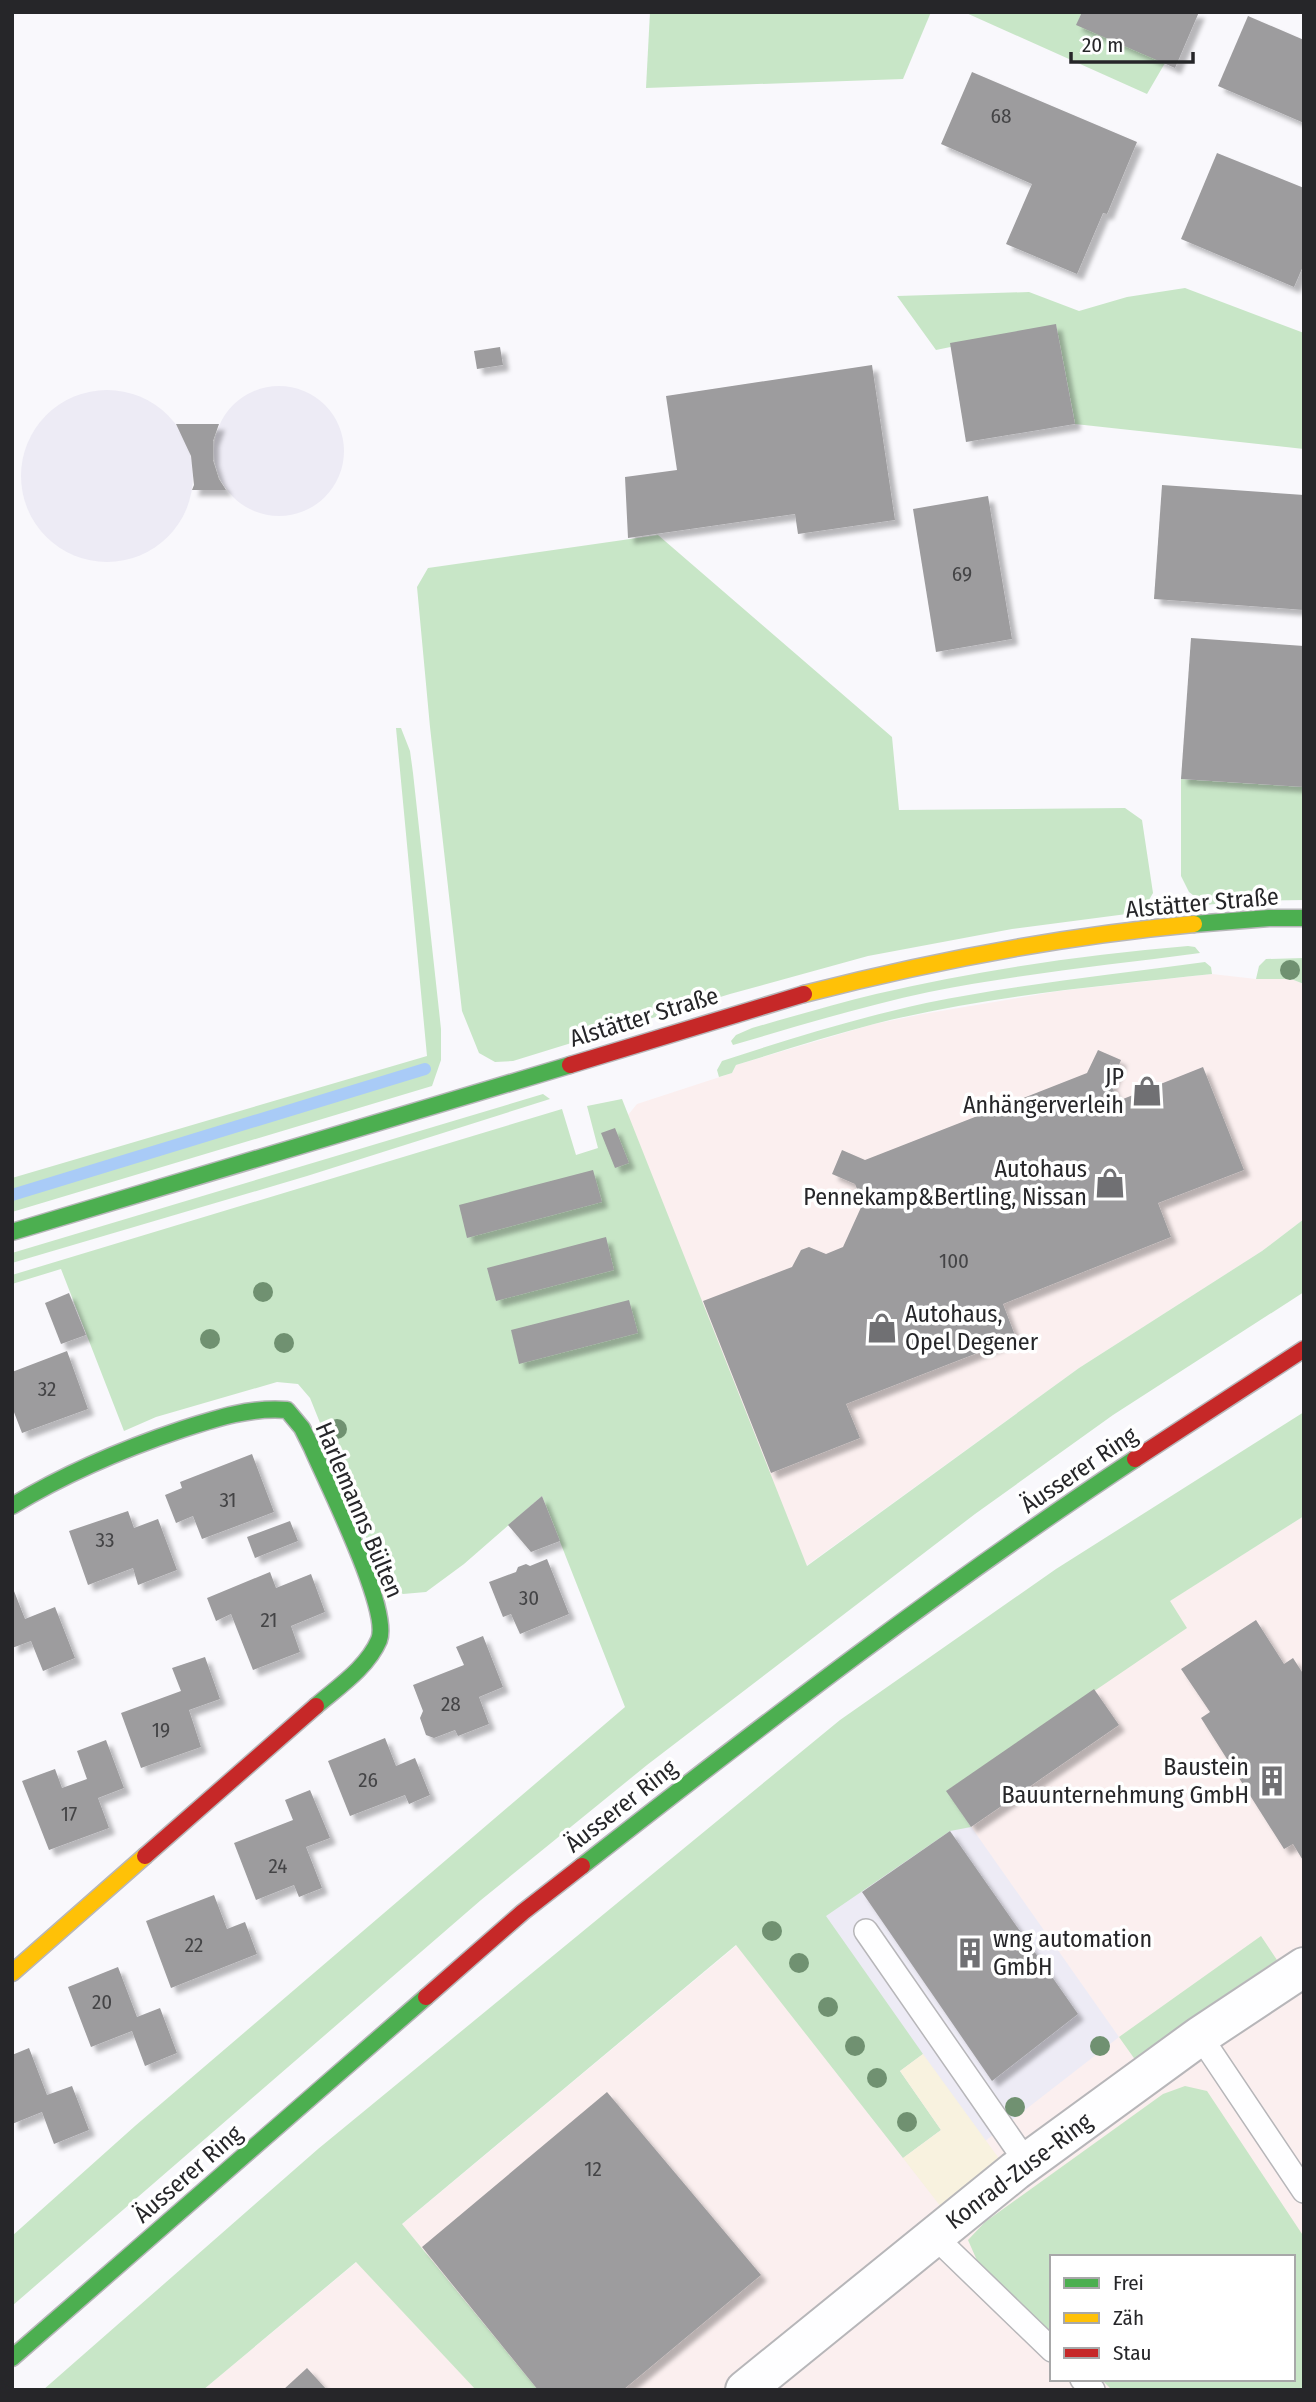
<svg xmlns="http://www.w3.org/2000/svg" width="1316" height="2402" font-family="'Fira Sans Condensed',sans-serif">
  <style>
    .commercial { fill: #fbefef; fill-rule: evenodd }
    .built { fill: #edebf5 }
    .green { fill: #c8e6c7 }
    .sand { fill: #f8f2df }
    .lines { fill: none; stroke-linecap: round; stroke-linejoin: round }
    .stream { stroke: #a9cbf7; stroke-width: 12 }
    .building { fill: #9d9c9e; filter: url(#shadow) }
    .lane-casing { stroke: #b7b6b9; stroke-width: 26 }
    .street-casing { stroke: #b7b6b9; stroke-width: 42 }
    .fast-casing { stroke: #b7b6b9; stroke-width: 19 }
    .slow-casing { stroke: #b7b6b9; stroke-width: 19 }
    .jam-casing { stroke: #b7b6b9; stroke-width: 19 }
    .lane { stroke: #fefeff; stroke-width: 23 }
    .street { stroke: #fefeff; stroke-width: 38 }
    .fast { stroke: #4caf50; stroke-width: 16 }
    .slow { stroke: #ffc107; stroke-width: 16 }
    .jam { stroke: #c62828; stroke-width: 16 }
    .tree { fill: #709171 }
    .labels { text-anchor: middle; stroke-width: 7; stroke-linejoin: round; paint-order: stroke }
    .number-label { font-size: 21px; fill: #444446 }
    .street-label { font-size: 24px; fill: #262629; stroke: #fff }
    .poi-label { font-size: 24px; fill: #262629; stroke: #fff; text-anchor: end }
  </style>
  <defs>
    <filter id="shadow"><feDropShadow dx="6" dy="6" stdDeviation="2" flood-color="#0004"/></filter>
  </defs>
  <rect width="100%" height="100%" fill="#f9f8fc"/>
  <g class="commercial">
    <polygon points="1212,974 1256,979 1291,979 1304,984 1304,1219 1262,1251 1079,1368 806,1566 628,1115 637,1104 732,1073 736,1065 874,1024 923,1014 1059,991"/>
    <path d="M1304 1516V2390H203L737 1945 1169 1601ZM1052 2257H1293V2379H1052Z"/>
  </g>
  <g class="built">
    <circle cx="279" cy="451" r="65"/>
    <circle cx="107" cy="476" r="86"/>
    <polygon points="946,1791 1119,2037 926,2187 737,1945"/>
  </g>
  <g class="green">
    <polygon points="650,12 931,12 903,79 646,88"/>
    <polygon points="964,12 1082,12 1077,24 1165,63 1147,94"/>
    <polygon points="1185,288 1304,333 1304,449 1075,424 1056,325 936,350 897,296 1029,292 1079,311 1127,297"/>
    <polygon points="658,535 892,737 899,810 1125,808 1142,820 1153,893 1142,912 1012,929 868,956 730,994 513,1061 495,1062 479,1053 462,1011 430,727 417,587 428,568"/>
    <polygon points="396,728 401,728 410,751 413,773 441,1029 441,1060 432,1086 12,1212 12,1178 427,1056"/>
    <polygon points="1181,779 1304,787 1304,900 1241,901 1206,905 1189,892 1181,876"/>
    <path d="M1188 946 1195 947 1200 953C1110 965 1018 974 929 992 863 1006 798 1026 733 1045L731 1041 736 1035 752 1028C794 1016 835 1004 876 994 978 970 1084 955 1188 946Z"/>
    <polygon points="1304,958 1304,984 1291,979 1256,979 1259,966 1266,959"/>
    <path d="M1205 962 1211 967 1212 974C1100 986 985 996 874 1024 828 1036 782 1051 736 1065L732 1073 719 1077 717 1070 722 1061C789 1039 857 1018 926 1003 1018 984 1112 975 1205 962Z"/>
    <polygon points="543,1094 550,1099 307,1176 12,1263 12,1253"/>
    <polygon points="622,1099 807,1566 1079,1368 1262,1251 1304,1219 1304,1292 1113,1415 975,1514 647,1765 481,1900 12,2306 12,2236 135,2126 625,1707 542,1496 464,1564 426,1592 403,1594 385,1584 310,1398 298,1384 277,1382 156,1417 124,1431 61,1269 12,1284 12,1275 562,1109 576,1155 598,1148 587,1106"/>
    <polygon points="1304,1412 1304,1516 1170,1601 1187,1628 947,1791 971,1827 950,1831 826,1916 923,2054 900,2071 941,2130 903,2158 736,1945 402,2224 538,2390 476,2390 356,2262 203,2390 43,2390 318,2149 840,1720 1056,1569"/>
    <polygon points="1261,1936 1277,1960 1189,2019 1136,2061 1119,2037"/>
    <polygon points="1185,2086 1207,2091 1304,2237 1304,2390 1112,2390 1101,2379 1293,2379 1293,2257 1052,2257 1052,2333 979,2265 968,2240 985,2222 1163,2094"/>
  </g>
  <polygon class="sand" points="923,2054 1000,2160 941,2207 903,2158 941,2130 900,2071"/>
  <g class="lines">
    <polyline class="stream" points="12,1195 425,1069"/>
  </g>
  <g class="building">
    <polygon points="1082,12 1199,12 1175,68 1076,25"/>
    <polygon points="1248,16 1304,40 1304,123 1218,86"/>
    <polygon points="972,72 1137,142 1107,214 1103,213 1077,274 1006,244 1032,184 941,144"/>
    <polygon points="1217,153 1304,188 1304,264 1294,287 1181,239"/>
    <polygon points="1056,324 1075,424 966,442 950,343"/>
    <polygon points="500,347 503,365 477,369 474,351"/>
    <polygon points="872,365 895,520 798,534 795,514 628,538 625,477 677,470 666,396"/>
    <polygon points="176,424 219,424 213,441 213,460 219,479 226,490 192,490 194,485 191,456"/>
    <polygon points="1162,485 1304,495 1304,610 1154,599"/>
    <polygon points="988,496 1012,639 936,652 913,509"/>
    <polygon points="1191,638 1304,646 1304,787 1181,779"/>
    <polygon points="1098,1050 1121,1060 1111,1084 1118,1101 1203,1067 1244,1170 1158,1203 1171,1237 1003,1304 1016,1338 846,1404 860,1438 771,1473 703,1301 792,1267 801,1250 809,1247 826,1254 843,1247 863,1203 855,1184 832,1174 842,1150 865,1160 1087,1073"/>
    <polygon points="615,1128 629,1163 615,1168 601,1133"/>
    <polygon points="593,1170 602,1202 467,1238 459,1205"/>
    <polygon points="606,1237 614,1270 496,1301 487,1268"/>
    <polygon points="69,1293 86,1335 61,1344 45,1303"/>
    <polygon points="629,1300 638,1333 519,1364 511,1330"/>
    <polygon points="67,1351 88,1409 22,1433 12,1407 12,1372"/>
    <polygon points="252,1454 274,1512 202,1539 193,1516 176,1523 165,1495 182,1488 180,1482"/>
    <polygon points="542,1496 560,1541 531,1552 508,1525"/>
    <polygon points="128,1511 134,1528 158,1519 177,1570 138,1585 133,1568 88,1585 69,1531"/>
    <polygon points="290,1521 298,1541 255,1558 247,1537"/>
    <polygon points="547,1559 569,1614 520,1634 511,1614 503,1617 489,1582 516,1572 518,1567 526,1564 530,1566"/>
    <polygon points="270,1572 276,1588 311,1574 325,1612 291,1626 300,1652 253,1670 231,1614 216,1621 207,1598"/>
    <polygon points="12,1586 25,1619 55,1607 75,1658 43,1671 31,1641 12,1648"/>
    <polygon points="1256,1620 1284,1664 1293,1658 1304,1675 1304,1862 1293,1844 1284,1849 1201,1718 1210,1712 1181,1669"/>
    <polygon points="483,1636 503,1687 479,1697 489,1724 458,1736 455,1730 434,1738 426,1735 420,1718 423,1711 413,1685 464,1665 456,1647"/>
    <polygon points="205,1657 220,1699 189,1710 201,1747 141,1768 121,1713 181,1691 172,1668"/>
    <polygon points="1094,1689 1119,1725 971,1827 946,1791"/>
    <polygon points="385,1738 396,1766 415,1758 430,1795 409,1804 405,1795 350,1816 328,1761"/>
    <polygon points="106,1740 124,1788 98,1798 109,1828 49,1850 22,1781 55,1769 62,1788 87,1779 77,1751"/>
    <polygon points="310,1790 330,1838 306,1847 322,1888 299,1897 294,1885 256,1900 234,1843 293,1820 285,1800"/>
    <polygon points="950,1831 1078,2014 992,2081 862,1892"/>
    <polygon points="214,1895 227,1929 245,1922 257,1954 171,1988 146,1921"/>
    <polygon points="118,1967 137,2017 160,2008 177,2053 145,2066 132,2031 91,2047 68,1987"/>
    <polygon points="29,2048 47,2095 72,2086 89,2130 54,2144 42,2112 12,2124 12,2055"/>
    <polygon points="607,2092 761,2275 623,2390 538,2390 422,2247"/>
    <polygon points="307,2368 327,2390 283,2390"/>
  </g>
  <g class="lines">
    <g class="lane-casing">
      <g id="lane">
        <polyline points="866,1931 1027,2163"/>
        <polyline points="1200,2036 1304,2191"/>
        <polyline points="934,2236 1052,2350"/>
        <polyline points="1082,2379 1093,2390"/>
      </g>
    </g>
    <g class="street-casing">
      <polyline id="street" points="745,2390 1015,2171 1200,2036 1304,1967"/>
    </g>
    <g class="fast-casing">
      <g id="fast">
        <polyline points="1194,924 1269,918 1304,918"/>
        <polyline points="12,1232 570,1065"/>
        <path d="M12 1506C66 1473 123 1449 183 1429 217 1418 251 1407 287 1410L302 1428 312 1448C327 1483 391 1610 379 1640 367 1668 338 1687 316 1706"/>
        <path d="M582 1866C762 1725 944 1585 1135 1459"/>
        <polyline points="12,2358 426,1997"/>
      </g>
    </g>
    <g class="slow-casing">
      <g id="slow">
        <path d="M804 994C932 961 1063 936 1194 924"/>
        <polyline points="12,1973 145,1856"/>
      </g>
    </g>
    <g class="jam-casing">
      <g id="jam">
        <polyline points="570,1065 804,994"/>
        <polyline points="1135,1459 1304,1349"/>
        <polyline points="145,1856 316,1706"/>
        <polyline points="426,1997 523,1912 582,1866"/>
      </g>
    </g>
    <use href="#lane" class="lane"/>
    <use href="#street" class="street"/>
    <use href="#fast" class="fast"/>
    <use href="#slow" class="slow"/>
    <use href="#jam" class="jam"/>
  </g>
  <g class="tree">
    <circle cx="1290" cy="970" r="10"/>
    <circle cx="263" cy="1292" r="10"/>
    <circle cx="210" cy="1339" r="10"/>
    <circle cx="284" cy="1343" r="10"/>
    <circle cx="337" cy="1429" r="10"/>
    <circle cx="772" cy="1931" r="10"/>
    <circle cx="799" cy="1963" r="10"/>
    <circle cx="828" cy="2007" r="10"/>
    <circle cx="855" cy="2046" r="10"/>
    <circle cx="1100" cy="2046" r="10"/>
    <circle cx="877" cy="2078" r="10"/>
    <circle cx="1015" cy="2107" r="10"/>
    <circle cx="907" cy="2122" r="10"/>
  </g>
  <defs>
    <g id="shop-bare" transform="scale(2.415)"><path d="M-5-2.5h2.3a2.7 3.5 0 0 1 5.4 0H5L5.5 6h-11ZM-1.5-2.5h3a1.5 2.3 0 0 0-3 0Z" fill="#707073" stroke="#fff" stroke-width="2.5" paint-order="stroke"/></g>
    <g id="building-bare" transform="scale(2.415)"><path d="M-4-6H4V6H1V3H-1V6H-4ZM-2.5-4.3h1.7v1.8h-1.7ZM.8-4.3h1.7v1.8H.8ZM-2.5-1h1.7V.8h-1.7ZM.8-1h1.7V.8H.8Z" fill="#707073" stroke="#fff" stroke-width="2.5" paint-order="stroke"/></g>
  </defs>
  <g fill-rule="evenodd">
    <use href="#shop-bare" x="1147" y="1091"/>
    <use href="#shop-bare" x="1110" y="1183"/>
    <use href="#shop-bare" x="882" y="1328"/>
    <use href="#building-bare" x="1272" y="1781"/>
    <use href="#building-bare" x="970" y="1953"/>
  </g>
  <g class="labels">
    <g class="number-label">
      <text x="1001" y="123">68</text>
      <text x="962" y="581">69</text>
      <text x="954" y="1268">100</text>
      <text x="47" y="1396">32</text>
      <text x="228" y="1507">31</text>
      <text x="105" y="1547">33</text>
      <text x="529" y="1605">30</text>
      <text x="269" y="1627">21</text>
      <text x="451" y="1711">28</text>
      <text x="161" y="1737">19</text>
      <text x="368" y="1787">26</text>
      <text x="69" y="1821">17</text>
      <text x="278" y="1873">24</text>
      <text x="194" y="1952">22</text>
      <text x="102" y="2009">20</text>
      <text x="593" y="2176">12</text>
    </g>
    <g class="street-label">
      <text transform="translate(1202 903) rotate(-5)" y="8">Alstätter Straße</text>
      <text transform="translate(644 1017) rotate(-17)" y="8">Alstätter Straße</text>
      <text transform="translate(1079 1470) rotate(-34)" y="8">Äusserer Ring</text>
      <text transform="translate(359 1510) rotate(67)" y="8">Harlemanns Bülten</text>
      <text transform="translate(621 1806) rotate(-38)" y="8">Äusserer Ring</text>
      <text transform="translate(1019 2171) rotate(-37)" y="8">Konrad-Zuse-Ring</text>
      <text transform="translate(188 2174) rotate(-41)" y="8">Äusserer Ring</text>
    </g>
    <g class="poi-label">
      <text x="1124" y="1085">JP<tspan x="1124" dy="28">Anhängerverleih</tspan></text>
      <text x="1087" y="1177">Autohaus<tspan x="1087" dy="28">Pennekamp&amp;Bertling, Nissan</tspan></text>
      <text x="905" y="1322" text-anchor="start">Autohaus,<tspan x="905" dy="28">Opel Degener</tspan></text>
      <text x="1249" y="1775">Baustein<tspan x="1249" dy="28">Bauunternehmung GmbH</tspan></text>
      <text x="993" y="1947" text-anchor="start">wng automation<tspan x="993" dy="28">GmbH</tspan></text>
    </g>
  </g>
  <rect width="1316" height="2402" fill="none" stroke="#262629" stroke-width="28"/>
  <rect x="1050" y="2255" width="245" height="126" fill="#ffffff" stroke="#a8a8a9" stroke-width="2"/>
  <rect x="1064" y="2278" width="35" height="10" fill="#4caf50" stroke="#a8a8a9" stroke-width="2"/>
  <text x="1113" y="2290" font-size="21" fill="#262629">Frei</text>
  <rect x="1064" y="2313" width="35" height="10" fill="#ffc107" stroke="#a8a8a9" stroke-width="2"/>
  <text x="1113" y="2325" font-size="21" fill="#262629">Zäh</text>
  <rect x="1064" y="2348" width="35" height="10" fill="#c62828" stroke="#a8a8a9" stroke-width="2"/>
  <text x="1113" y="2360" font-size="21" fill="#262629">Stau</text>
  <path d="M1071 52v10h122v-10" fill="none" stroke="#262629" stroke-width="3.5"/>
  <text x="1082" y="52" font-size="21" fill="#262629" stroke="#ffffff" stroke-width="5" paint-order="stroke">20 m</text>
</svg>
